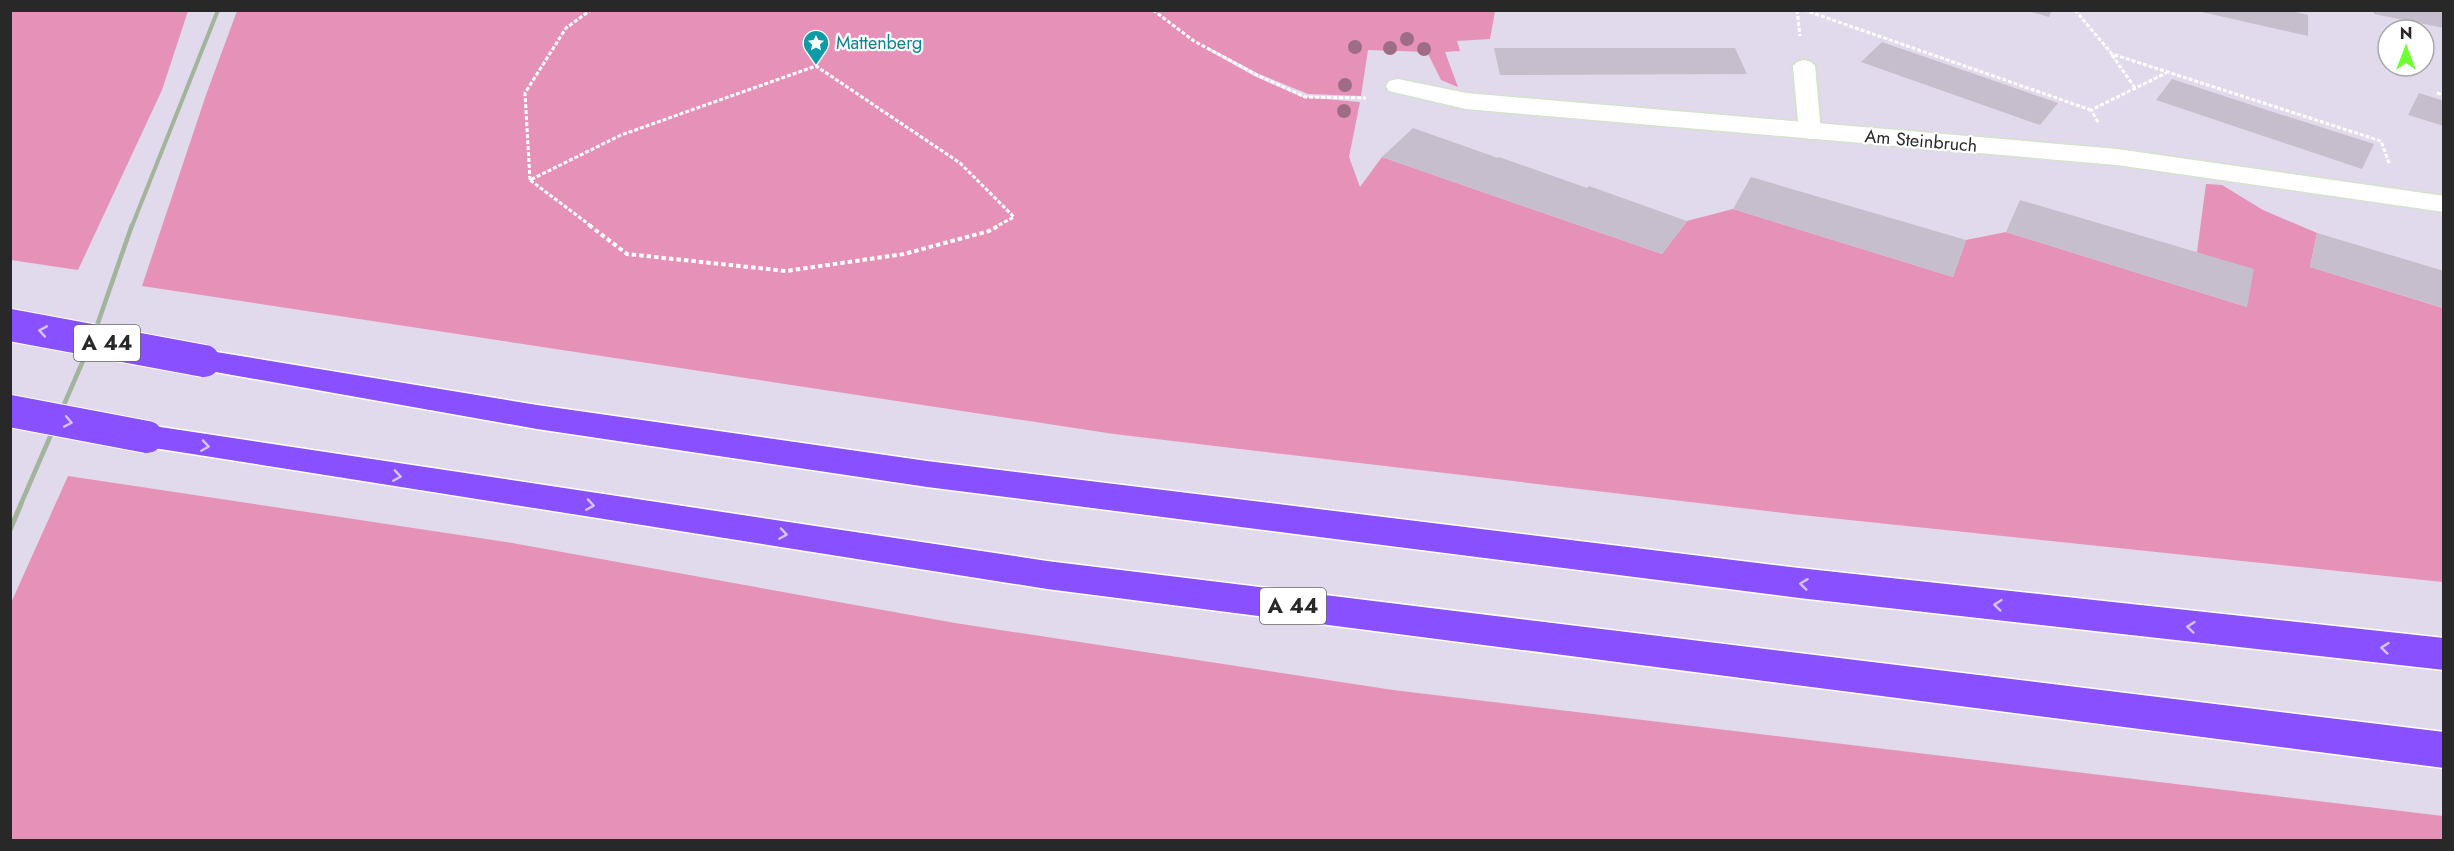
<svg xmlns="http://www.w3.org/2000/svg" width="2454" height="851" font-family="Jost,sans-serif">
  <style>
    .green { fill: #e691b8 }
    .building { fill: #c6becd }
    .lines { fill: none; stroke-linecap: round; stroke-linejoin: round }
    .service-casing { stroke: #d4e2ce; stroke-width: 4 }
    .minor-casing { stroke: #d4e2ce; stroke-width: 3 }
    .motorway-casing { stroke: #fff; stroke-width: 3 }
    .path-far1 { stroke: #fff; stroke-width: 3; stroke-dasharray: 4 2; stroke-linecap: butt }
    .path { stroke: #fff; stroke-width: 4; stroke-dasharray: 4.5 3; stroke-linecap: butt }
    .service { fill: #fff; fill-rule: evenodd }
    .minor { fill: #fff; fill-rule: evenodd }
    .motorway { fill: #8850ff; fill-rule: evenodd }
    .rail-far2 { stroke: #a2b49b; stroke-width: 4 }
    .rail-far1 { stroke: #a2b49b; stroke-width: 4.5 }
    .rail { stroke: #a2b49b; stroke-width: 5 }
    .motorway-bridge-casing { stroke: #fff; stroke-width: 34; stroke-linecap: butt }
    .motorway-bridge { stroke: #8850ff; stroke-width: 32 }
    .tree { fill: #9e6d85 }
    .oneway { stroke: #d5c2ff }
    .labels { text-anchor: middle; stroke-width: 4.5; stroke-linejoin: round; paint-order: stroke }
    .far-culture-label { font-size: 18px; fill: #0d838f; stroke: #fff; text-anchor: start }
    .far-street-label { font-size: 18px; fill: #282828; stroke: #fff }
    .shield { fill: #fff; stroke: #686868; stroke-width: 1.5 }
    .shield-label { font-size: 21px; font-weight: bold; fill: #282828 }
  </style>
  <rect width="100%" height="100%" fill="#e1d9ec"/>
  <g class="green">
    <polygon points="10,11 188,11 162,90 78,270 11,260"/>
    <polygon points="237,11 1495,11 1490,39 1457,41 1460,51 1445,52 1458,87 1441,80 1427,52 1368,50 1361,96 1308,94 1259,74 1208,47 1208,50 1254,76 1302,97 1360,102 1349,157 1360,187 1382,157 1662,254 1687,221 1733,209 1953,277 1966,240 2006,232 2247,307 2197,252 2206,184 2222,185 2263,210 2317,233 2310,267 2443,308 2443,582 1792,514 1114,434 142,286 206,95"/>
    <polygon points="68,476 506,542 955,623 1393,690 2443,816 2443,840 11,840 11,603"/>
  </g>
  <g class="building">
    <polygon points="2025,10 2052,10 2049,17"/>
    <polygon points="2193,10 2288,10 2308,15 2308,36"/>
    <polygon points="2374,10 2444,10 2444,28 2374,14"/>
    <polygon points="1882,42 2012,87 2058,103 2040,125 1861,62"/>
    <polygon points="1494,48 1735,48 1747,74 1500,75"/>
    <polygon points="2172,79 2270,111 2374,144 2362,169 2156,100"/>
    <polygon points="2419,93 2444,101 2444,126 2408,115"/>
    <polygon points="1413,128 1498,158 1499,157 1587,188 1589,186 1687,221 1662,254 1382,157"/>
    <polygon points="1751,177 1966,240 1953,277 1733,209"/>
    <polygon points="2020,200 2254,269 2247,307 2006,232"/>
    <polygon points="2317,233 2444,271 2444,308 2310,267"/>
  </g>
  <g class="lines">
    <g class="service-casing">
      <polygon id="service" points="1804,60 1811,62 1815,66 1821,132 1818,137 1810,139 1802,137 1799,132 1793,66 1797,62"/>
    </g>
    <g class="minor-casing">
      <polygon id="minor" points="1398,79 1466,93 2117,149 2444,196 2444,212 2117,165 1466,109 1389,91 1386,86 1389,81"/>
    </g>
    <g class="motorway-casing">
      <g id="motorway">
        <polygon points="204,350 537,405 927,461 1799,568 2444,638 2444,670 1799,598 927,487 537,429 193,368 188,361 193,354"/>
        <polygon points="147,425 1047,561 2444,732 2444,768 1047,589 135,445 130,437 135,429"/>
      </g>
    </g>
    <g class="path-far1">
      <polyline points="1153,10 1194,41 1257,75 1305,97 1366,98"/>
      <polyline points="1797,10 1800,36"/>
      <polyline points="1804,10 2091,110"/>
      <polyline points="2075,10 2112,54 2381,141 2389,163"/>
      <polyline points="2112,55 2135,88"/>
      <polyline points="2437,93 2444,95"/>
      <polyline points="2098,122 2091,110 2166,73"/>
      <polyline points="530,180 525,93 566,28 591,10"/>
      <polyline points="591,226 530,180 621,135 816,66 960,163 1014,217 997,226"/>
    </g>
    <polyline class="path" points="589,225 627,254 786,271 904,254 989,231 1000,225"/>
    <use href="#service" class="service"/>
    <use href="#minor" class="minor"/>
    <use href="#motorway" class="motorway"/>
    <polyline class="rail-far2" points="132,226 218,10"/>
    <polyline class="rail-far1" points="20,506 92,340 132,225"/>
    <polyline class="rail" points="10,530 21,504"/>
    <g class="motorway-bridge-casing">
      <g id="motorway-bridge">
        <polyline points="10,325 204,361"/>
        <polyline points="10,411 147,437"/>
      </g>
    </g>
    <use href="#motorway-bridge" class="motorway-bridge"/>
  </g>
  <g class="tree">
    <circle cx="1407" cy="39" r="7"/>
    <circle cx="1355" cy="47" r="7"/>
    <circle cx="1390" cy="48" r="7"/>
    <circle cx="1424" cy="49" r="7"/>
    <circle cx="1345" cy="85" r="7"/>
    <circle cx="1344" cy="111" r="7"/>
  </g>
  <defs><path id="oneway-chevron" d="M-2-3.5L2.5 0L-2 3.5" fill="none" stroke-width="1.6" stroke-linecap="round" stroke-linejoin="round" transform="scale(1.5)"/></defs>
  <g class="oneway">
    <use href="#oneway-chevron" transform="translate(43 331) rotate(-170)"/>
    <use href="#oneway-chevron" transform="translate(68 422) rotate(11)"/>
    <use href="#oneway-chevron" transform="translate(205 446) rotate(9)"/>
    <use href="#oneway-chevron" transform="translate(397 476) rotate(9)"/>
    <use href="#oneway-chevron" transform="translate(590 505) rotate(9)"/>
    <use href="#oneway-chevron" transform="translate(783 534) rotate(9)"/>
    <use href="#oneway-chevron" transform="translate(1804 584) rotate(-173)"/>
    <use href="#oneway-chevron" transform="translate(1998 605) rotate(-174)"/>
    <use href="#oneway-chevron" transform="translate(2191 627) rotate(-174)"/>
    <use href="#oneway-chevron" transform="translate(2385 648) rotate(-174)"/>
  </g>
  <defs>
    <g id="sight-pin" transform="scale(1.35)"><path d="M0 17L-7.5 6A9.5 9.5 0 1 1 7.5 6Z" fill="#0f9aa8" stroke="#fff"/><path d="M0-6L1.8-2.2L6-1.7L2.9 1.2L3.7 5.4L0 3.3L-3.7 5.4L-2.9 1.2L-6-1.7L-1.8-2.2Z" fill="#fff"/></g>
  </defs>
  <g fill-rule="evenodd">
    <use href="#sight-pin" x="816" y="43"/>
  </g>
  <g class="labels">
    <g class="far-culture-label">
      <text x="836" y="49">Mattenberg</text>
    </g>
    <g class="far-street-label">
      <text transform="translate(1921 141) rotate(5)" y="6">Am Steinbruch</text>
    </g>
    <g class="shield">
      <rect x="74" y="325" width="66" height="36" rx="4.5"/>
      <rect x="1260" y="588" width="66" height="36" rx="4.5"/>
    </g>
    <g class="shield-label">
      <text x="107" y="350">A 44</text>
      <text x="1293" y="613">A 44</text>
    </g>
  </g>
  <rect width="2454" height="851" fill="none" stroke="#282828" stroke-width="24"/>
  <g transform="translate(2406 48)"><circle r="28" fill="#ffffff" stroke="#a9a9a9" stroke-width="1.5"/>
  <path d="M0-4.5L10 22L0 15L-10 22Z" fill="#6fff32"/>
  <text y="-9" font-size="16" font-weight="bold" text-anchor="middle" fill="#282828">N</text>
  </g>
</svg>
